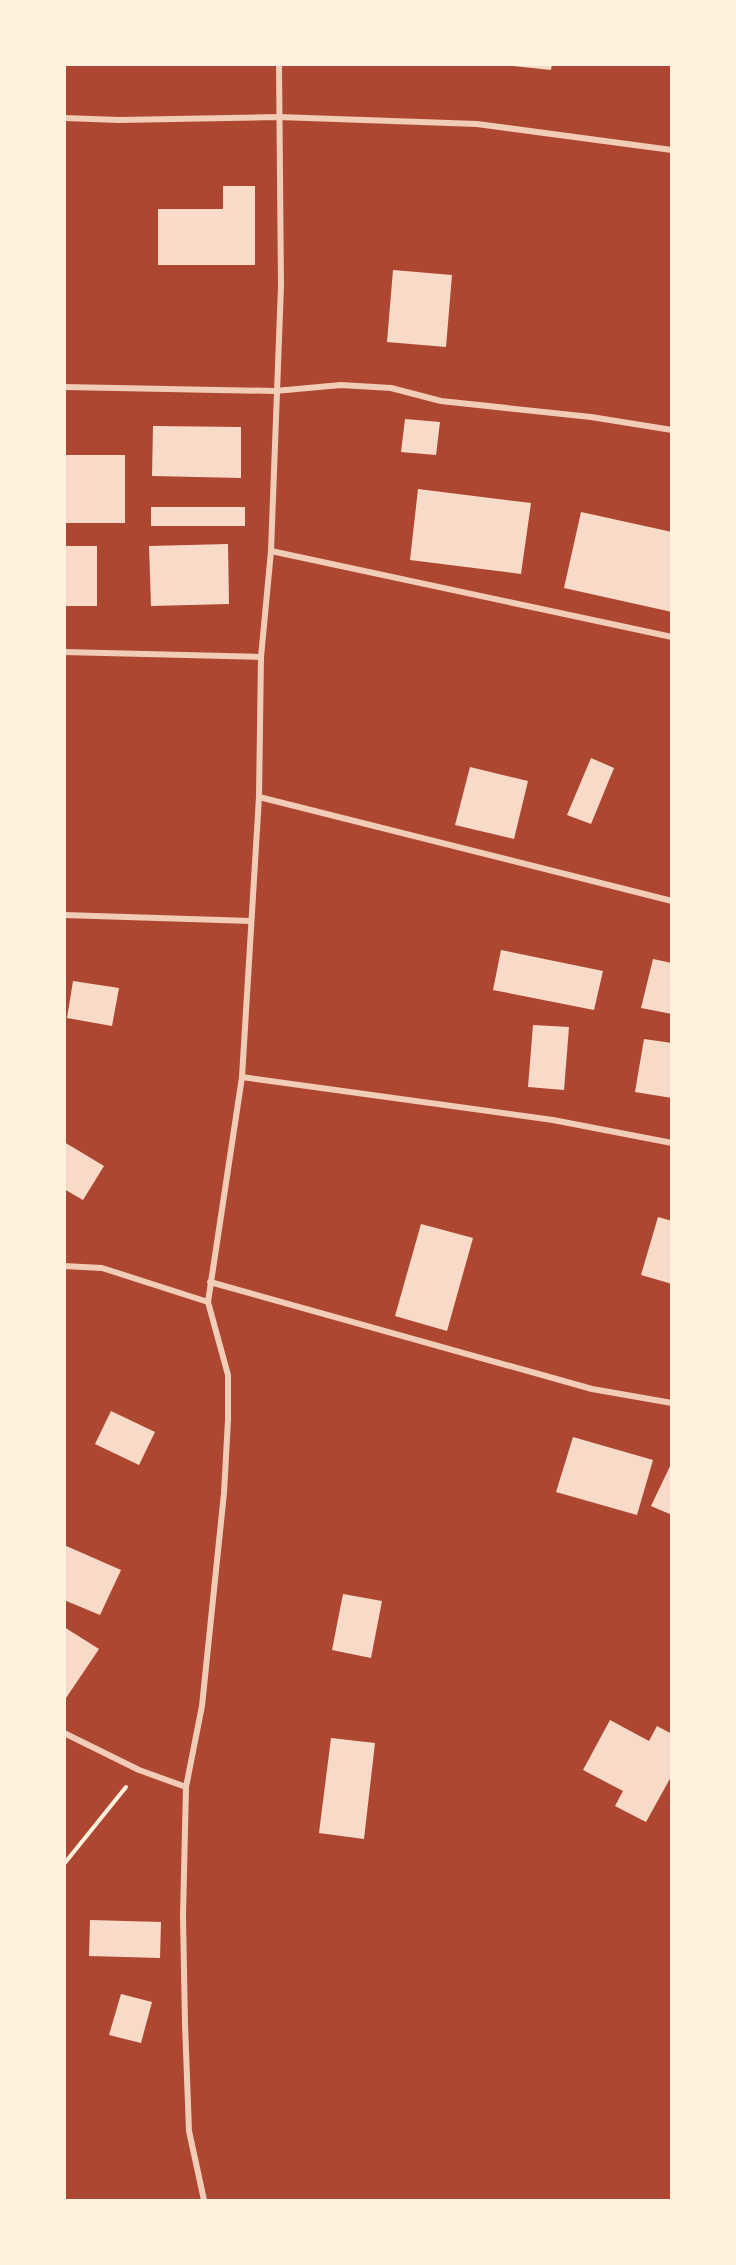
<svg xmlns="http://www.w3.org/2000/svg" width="736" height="2265" font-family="'Roboto Condensed',sans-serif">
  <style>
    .green { fill: #ae4732 }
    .building { fill: #f7dbc8 }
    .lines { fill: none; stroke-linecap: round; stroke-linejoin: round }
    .path { stroke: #fff3e0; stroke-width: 4 }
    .minor { stroke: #f1ccb7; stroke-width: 6 }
  </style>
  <rect width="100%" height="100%" fill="#c8553d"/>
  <rect class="green" x="65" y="65" width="606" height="2135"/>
  <g class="building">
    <polygon points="513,64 552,64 551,70 513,66"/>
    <polygon points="223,186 255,186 255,265 158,265 158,209 223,209"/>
    <polygon points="393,270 452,275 446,347 387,342"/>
    <polygon points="405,419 440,422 436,455 401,452"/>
    <polygon points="153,426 241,427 241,478 152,476"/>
    <rect x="64" y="455" width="61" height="68"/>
    <polygon points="418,489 531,503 521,574 410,560"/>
    <rect x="151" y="507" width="94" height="19"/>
    <polygon points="581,512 672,532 672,612 564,588"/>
    <polygon points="228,544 229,604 151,606 149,546"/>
    <rect x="64" y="546" width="33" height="60"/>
    <polygon points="591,758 614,768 591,824 567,815"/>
    <polygon points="470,767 528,781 514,839 455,825"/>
    <polygon points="501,950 603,971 594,1010 493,990"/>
    <polygon points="653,959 672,963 672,1014 641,1008"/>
    <polygon points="73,981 119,988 112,1026 67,1018"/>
    <polygon points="533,1025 569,1027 564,1090 528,1087"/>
    <polygon points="644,1039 672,1043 672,1098 635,1092"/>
    <polygon points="64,1142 104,1166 83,1200 64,1189"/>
    <polygon points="658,1217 672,1221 672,1284 641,1275"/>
    <polygon points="421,1224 473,1238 447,1331 395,1316"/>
    <polygon points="111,1411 155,1432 139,1465 95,1444"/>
    <polygon points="573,1437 653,1460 637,1515 556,1492"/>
    <polygon points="672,1462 672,1515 651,1506"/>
    <polygon points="64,1545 121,1570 100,1615 64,1600"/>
    <polygon points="343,1594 382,1601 371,1658 332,1650"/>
    <polygon points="64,1627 99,1649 64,1701"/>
    <polygon points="610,1720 649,1741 657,1726 672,1734 672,1775 646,1822 615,1806 623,1791 583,1770"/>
    <polygon points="331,1738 375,1743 364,1839 319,1833"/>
    <polygon points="90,1920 161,1922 160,1958 89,1956"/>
    <polygon points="121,1994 152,2002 141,2043 109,2035"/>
  </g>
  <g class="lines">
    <polyline class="path" points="64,1864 126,1787"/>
    <g class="minor">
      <polyline points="64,118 119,120 279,117 477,124 672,150"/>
      <polyline points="64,387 275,391 341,385 391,388 441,401 591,417 672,430"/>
      <polyline points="271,551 672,637"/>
      <polyline points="64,652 261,657"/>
      <polyline points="259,797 672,901"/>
      <polyline points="64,915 251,921"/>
      <polyline points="242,1077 553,1120 672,1143"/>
      <polyline points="64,1266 102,1268 208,1302"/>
      <polyline points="210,1282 592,1389 672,1403"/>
      <polyline points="64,1733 139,1770 186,1787"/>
      <polyline points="204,2200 189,2131 185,2024 183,1916 186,1787 202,1706 224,1493 228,1420 228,1375 208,1302 242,1077 259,797 261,657 271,551 281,286 279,64"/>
    </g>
  </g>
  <rect width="736" height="2265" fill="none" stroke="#fff3e0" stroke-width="132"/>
</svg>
